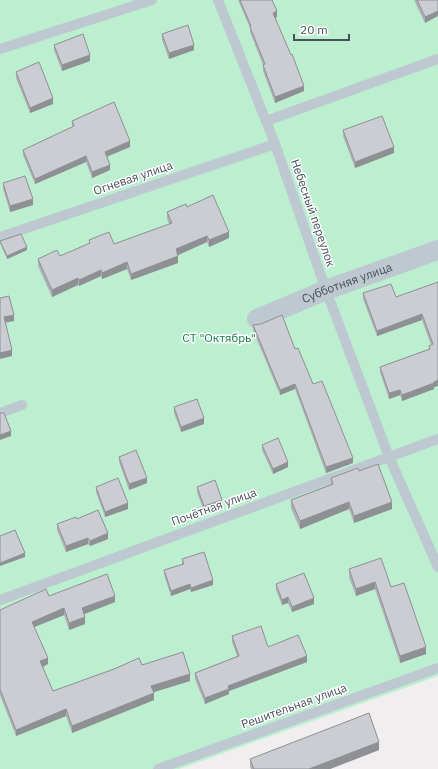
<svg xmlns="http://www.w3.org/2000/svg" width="438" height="769" font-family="'IBM Plex Sans',sans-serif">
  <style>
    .green { fill: #bceed0 }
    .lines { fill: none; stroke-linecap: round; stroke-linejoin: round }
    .lane { stroke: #bec8d0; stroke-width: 10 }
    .street { stroke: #bec8d0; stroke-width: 20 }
    .wall { fill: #afb0b5 }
    .shaded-wall { fill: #8e9094 }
    .building { fill: #cbcdd3; stroke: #8e9094 }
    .labels { text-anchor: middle; stroke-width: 3; stroke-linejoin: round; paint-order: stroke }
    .street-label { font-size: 12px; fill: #46515b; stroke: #fff }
    .park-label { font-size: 12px; fill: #187b4b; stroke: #fff }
  </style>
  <rect width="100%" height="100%" fill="#f0eeee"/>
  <polygon class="green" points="0,0 438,0 438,676 179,769 0,769"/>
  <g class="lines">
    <g class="lane">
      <polyline points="218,0 275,144 326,290 389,457 438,567"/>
      <polyline points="0,49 152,0"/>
      <polyline points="266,121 438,59"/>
      <polyline points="0,237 275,144"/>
      <polyline points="0,413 22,405"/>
      <polyline points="0,600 438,439"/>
      <polyline points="158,769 438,668"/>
    </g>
    <path class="street" id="s1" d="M257 319 326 290 438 250"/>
  </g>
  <g class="wall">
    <polygon points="238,0 272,0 277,17 275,18 304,91 275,103 263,71 263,65 250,32 250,28"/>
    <polygon points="414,0 438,0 425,23"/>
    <polygon points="162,34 194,50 169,59 162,40"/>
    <polygon points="54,45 90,61 62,71 54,50"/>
    <polygon points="16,72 53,104 30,113 16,78"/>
    <polygon points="72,121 130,147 107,157 110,170 92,178 86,162 35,184 23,155 23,150 72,127"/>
    <polygon points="343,130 394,153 355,168 343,136"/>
    <polygon points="3,183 33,205 10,212 3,189"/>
    <polygon points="187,207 229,238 209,247 207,242 178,255 178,263 131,280 127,269 102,279 101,276 79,286 78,285 52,297 38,266 38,259 60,256 89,244 89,240 114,244 169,224 167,218 167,212"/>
    <polygon points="0,241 27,250 7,259 0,243"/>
    <polygon points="438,282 434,389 402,401 400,395 389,399 380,372 380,367 429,349 429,346 431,345 422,320 377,336 363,299 363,293 396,297"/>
    <polygon points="253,325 295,349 313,384 353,463 326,473 295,389 280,395 253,330"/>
    <polygon points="174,407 204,424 181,432 174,413"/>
    <polygon points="262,445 288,467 273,474 262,450"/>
    <polygon points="119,457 147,483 129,490 119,462"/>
    <polygon points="359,471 392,509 354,523 349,509 300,529 291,508 291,500 331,484 331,478"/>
    <polygon points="96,487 128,509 105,517 96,492"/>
    <polygon points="197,487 222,506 204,512 197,492"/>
    <polygon points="77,519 108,539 90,546 88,544 66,552 57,530 57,524"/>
    <polygon points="182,559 213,585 191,592 190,589 171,596 164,575 164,570 182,564"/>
    <polygon points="349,569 391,587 426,654 400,663 375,589 356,596 349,577"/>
    <polygon points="276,584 314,604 292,612 288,603 282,605 276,590"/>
    <polygon points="49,596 115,602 84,614 85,624 69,630 64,615 34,627 48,664 43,667 53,691 142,665 190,681 154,692 154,700 72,733 66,716 16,736 0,695 0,610"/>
    <polygon points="232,636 268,647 307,662 229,691 229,694 205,704 195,679 195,673 237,656 232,642"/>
    <polygon points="379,750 330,769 251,769 250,767 250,759"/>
  </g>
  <g class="shaded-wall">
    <polygon points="277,11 277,17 273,19 273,13"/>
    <polygon points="438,11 438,16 425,23 425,17"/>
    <polygon points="194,45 194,50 169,59 169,53"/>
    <polygon points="90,55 90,61 62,71 62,65"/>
    <polygon points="304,86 304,91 275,103 275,97"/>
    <polygon points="53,98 53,104 30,113 30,108"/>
    <polygon points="130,141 130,147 105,157 105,152"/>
    <polygon points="394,147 394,153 355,168 355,162"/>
    <polygon points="86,156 86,162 35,184 35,179"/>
    <polygon points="110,165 110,170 92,178 92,172"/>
    <polygon points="33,199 33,205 10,212 10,206"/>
    <polygon points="229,232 229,238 209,247 209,240"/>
    <polygon points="207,236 207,242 176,256 176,249"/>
    <polygon points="27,247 27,250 7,259 7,256"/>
    <polygon points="178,256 178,263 131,280 131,274"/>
    <polygon points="127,262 127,269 102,279 102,273"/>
    <polygon points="101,270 101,276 79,286 79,280"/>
    <polygon points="78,278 78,285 52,297 52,290"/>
    <polygon points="422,314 422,320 377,336 377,331"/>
    <polygon points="14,315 14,321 4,323 4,317"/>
    <polygon points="12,350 12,356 0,359 0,353"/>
    <polygon points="438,380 438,386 434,387 434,389 402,401 402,395"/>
    <polygon points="295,384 295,389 280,395 280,390"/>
    <polygon points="400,390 400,395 389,399 389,393"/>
    <polygon points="204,418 204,424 181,432 181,427"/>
    <polygon points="11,431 11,436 0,440 0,435"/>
    <polygon points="353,458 353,463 326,473 326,467"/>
    <polygon points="288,462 288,467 273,474 273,469"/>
    <polygon points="147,478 147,483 129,490 129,484"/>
    <polygon points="222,500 222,506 204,512 204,506"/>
    <polygon points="349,502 349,509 300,529 300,521"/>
    <polygon points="392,502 392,509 354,523 354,516"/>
    <polygon points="128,503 128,509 105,517 105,512"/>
    <polygon points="108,533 108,539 90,546 90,541"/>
    <polygon points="88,538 88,544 66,552 66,546"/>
    <polygon points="25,553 25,557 0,566 0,563"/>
    <polygon points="213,580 213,585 191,592 191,588"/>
    <polygon points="375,582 375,589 356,596 356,589"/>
    <polygon points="190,584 190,589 171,596 171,591"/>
    <polygon points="115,596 115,602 82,615 82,608"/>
    <polygon points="288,597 288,603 282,605 282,600"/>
    <polygon points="314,598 314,604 292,612 292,607"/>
    <polygon points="64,608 64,615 32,628 32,622"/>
    <polygon points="85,617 85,624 69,630 69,623"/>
    <polygon points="426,647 426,654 400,663 400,656"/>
    <polygon points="307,656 307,662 229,691 229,694 205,704 205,698 228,686"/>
    <polygon points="48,658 48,664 40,668 40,661"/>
    <polygon points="190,674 190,681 151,693 151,686"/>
    <polygon points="154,693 154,700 72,733 72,726"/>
    <polygon points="66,709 66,716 16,736 16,730"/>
    <polygon points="379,742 379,750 330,769 309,769"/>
  </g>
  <g class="building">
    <polygon points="240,0 272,0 277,11 273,13 291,55 292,54 304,86 275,97 263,65 265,64 250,27 251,26"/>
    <polygon points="417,0 438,0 438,11 425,17"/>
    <polygon points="188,25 194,45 169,53 162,34"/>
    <polygon points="83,34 90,55 62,65 54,45"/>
    <polygon points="39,62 53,98 30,108 16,72"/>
    <polygon points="114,102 130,141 105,152 110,165 92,172 86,156 35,179 23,150 74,126 72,121"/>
    <polygon points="382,116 394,147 355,162 343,130"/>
    <polygon points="25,176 33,199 10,206 3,183"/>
    <polygon points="213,195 229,232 209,240 207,236 176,249 178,256 131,274 127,262 102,273 101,270 79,280 78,278 52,290 38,259 57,250 60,256 90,243 89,240 109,232 114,244 172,223 167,212 186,204 187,207"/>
    <polygon points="21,234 27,247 7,256 0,241"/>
    <polygon points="438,282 438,380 434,382 434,383 402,395 400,390 389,393 380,367 430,349 429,346 433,344 422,314 377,331 363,293 391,284 396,297"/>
    <polygon points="9,296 14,315 4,317 12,350 0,353 0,298"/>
    <polygon points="282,315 295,349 298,348 313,384 322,381 353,458 326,467 295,384 280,390 253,325 261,324"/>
    <polygon points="197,399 204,418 181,427 174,407"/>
    <polygon points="0,413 4,413 11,431 0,435"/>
    <polygon points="278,438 288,462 273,469 262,445"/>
    <polygon points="136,450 147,478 129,484 119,457"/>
    <polygon points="378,464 392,502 354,516 349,502 300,521 291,500 333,484 331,478 358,468 359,471"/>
    <polygon points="118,478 128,503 105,512 96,487"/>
    <polygon points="215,480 222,500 204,506 197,487"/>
    <polygon points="98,510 108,533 90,541 88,538 66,546 57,524 76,517 77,519"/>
    <polygon points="15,530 25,553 0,563 0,536"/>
    <polygon points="204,552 213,580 191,588 190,584 171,591 164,570 184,564 182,559"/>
    <polygon points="381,558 391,587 404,583 426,647 400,656 375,582 356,589 349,569"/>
    <polygon points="304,573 314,598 292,607 288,597 282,600 276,584"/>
    <polygon points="107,574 115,596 82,608 85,617 69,623 64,608 32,622 48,658 40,661 53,691 114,669 139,658 142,665 183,652 190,674 151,686 154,693 72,726 66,709 16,730 0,689 0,610 46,589 49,596"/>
    <polygon points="261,626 268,647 298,635 307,656 228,686 229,689 205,698 195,673 239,656 232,636"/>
    <polygon points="369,713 379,742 309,769 254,769 250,759"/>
  </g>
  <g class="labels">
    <g class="street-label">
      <text transform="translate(133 178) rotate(-19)" y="4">Огневая улица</text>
      <text transform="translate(313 213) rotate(71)" y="4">Небесный переулок</text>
      <text dy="4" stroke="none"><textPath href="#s1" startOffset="97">Субботняя улица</textPath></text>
      <text transform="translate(214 507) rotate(-20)" y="4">Почётная улица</text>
      <text transform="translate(294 706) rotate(-20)" y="4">Решительная улица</text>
    </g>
    <g class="park-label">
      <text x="219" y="342">СТ "Октябрь"</text>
    </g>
  </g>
  <path d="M294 34v6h55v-6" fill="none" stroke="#46515b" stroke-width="2"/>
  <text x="300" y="34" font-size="12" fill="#46515b" stroke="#ffffff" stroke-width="3" paint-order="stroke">20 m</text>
</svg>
